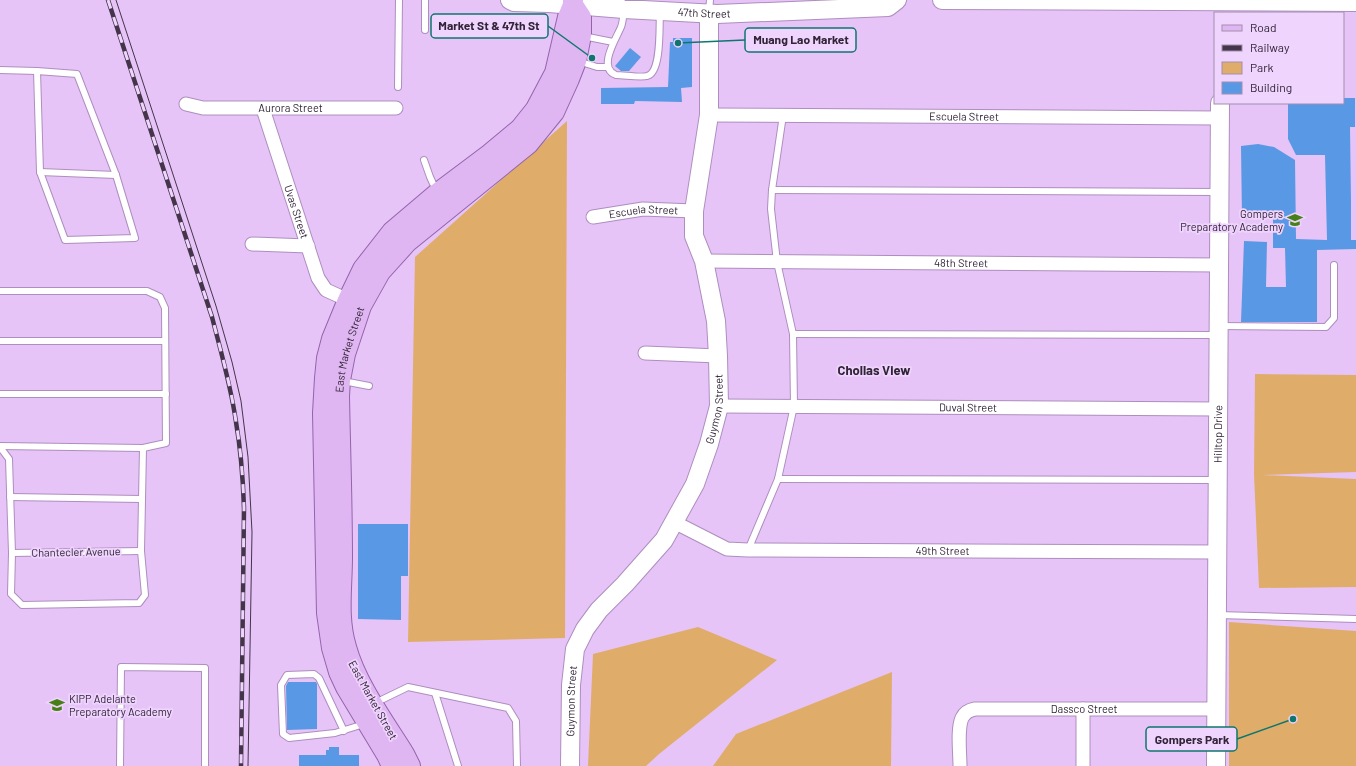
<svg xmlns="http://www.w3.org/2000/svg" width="1356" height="766" font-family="Barlow,sans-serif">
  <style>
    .green { fill: #dfad69 }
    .building { fill: #5998e4 }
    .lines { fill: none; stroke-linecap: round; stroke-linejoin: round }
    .lane-casing { stroke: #ae8ebe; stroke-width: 8 }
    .street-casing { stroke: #ae8ebe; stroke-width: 15 }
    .secondary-casing { stroke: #ae8ebe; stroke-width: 20 }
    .primary-casing { stroke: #9464ab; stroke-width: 22 }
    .lane { stroke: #fff; stroke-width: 6 }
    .street { stroke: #fff; stroke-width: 13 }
    .secondary { stroke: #fff; stroke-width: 18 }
    .primary { stroke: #dfb6f2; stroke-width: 20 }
    .tram { stroke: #44354b; stroke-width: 1 }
    .rail-casing { stroke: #44354b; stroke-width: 4.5 }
    .rail { stroke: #efd4fd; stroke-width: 3; stroke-dasharray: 9; stroke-linecap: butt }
    .labels { text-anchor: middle; stroke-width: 3.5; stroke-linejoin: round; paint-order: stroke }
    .street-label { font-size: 11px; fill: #312437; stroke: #efd4fd }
    .poi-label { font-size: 11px; fill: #312437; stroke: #efd4fd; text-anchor: end }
    .quarter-label { font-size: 13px; font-weight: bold; fill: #312437; stroke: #efd4fd }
    .leader { fill: none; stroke: #0f766e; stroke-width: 1.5 }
    .callout-dot { fill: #0f766e; stroke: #efd4fd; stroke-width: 1.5 }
    .callout { fill: #efd4fd; stroke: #0f766e; stroke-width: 1.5 }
    .callout-label { font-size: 12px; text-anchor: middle; font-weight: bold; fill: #312437 }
  </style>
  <rect width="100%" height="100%" fill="#e6c4f7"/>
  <g class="green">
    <polygon points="567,121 565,638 408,642 415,257"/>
    <polygon points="1255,374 1356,375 1356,472 1262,475 1356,479 1356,587 1259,588 1254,474"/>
    <polygon points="1229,622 1356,631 1356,766 1229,766"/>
    <polygon points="698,627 777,660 659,754 646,766 588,766 593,654"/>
    <polygon points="892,672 891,766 713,766 736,734"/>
  </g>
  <g class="building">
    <polygon points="673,38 692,38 692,87 681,88 682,102 635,101 634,104 601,104 601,88 668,87 670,42 673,42"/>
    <polygon points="630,48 641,57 629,71 621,71 615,66"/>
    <polygon points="1343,98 1355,98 1355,127 1350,127 1351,202 1351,240 1356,240 1356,249 1317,250 1317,322 1241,322 1244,241 1267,242 1266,287 1286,287 1285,248 1273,248 1273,218 1242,219 1241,146 1258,144 1274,147 1295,160 1296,239 1327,240 1325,155 1296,155 1288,139 1288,103 1343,103"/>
    <polygon points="358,524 408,524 408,576 401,576 401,620 358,619"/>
    <polygon points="288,682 316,682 317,684 317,729 287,730 286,686"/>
    <polygon points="329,747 339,747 339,755 359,755 359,766 299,766 299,755 326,755 326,750 329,750"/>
  </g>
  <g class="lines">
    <g class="lane-casing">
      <g id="lane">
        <path d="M624 11C623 16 623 22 621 27 616 39 597 68 616 75 624 75 641 78 647 76 662 73 659 25 660 12"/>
        <polyline points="709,12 710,0"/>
        <polyline points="425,30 425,0"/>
        <polyline points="583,36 613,42"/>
        <polyline points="578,61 597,67 608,67"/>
        <polyline points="0,70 37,71"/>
        <polygon points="37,71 77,74 116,175 135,238 65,240 40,172"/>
        <polyline points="398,87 399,0"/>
        <polyline points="424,160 430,177 436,190"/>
        <polyline points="40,172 116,175"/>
        <polyline points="772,190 1218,192"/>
        <polyline points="0,291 147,291 160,297 165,308 166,443 143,448 141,551 145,595 139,603 22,605 11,594 12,553 9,459 0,447"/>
        <polyline points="1220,326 1326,327 1334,318 1334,265"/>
        <polyline points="793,334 1218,335"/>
        <polyline points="0,341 165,341"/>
        <polyline points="343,381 369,386"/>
        <polyline points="0,394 166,394"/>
        <polyline points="0,446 143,448"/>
        <polyline points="778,479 1216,480"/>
        <polyline points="10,497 141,499"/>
        <polyline points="748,550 778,479 794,406 793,334 777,262 771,209 772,190 783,115"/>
        <polyline points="12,553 141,551"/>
        <polyline points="1218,615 1356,619"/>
        <polyline points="435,693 458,766"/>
        <polyline points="375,703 408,687 508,708 516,721 517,766"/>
        <polyline points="344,731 319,678 314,674 287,675 281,685 283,734 289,738 335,733 364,724"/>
        <polyline points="120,766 121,667 205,668 205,766"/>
      </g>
    </g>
    <g class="street-casing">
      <g id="street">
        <path id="s1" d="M186 104 203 108H396"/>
        <path id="s2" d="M263 109 318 278 326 290 348 300"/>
        <path id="s3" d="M709 115 1219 118"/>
        <path id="s4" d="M593 217 643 209 694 211"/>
        <polyline points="252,244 308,246"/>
        <path id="s5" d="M704 261 1219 265"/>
        <polyline points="645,353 718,356"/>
        <path id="s6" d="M719 406 1218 409"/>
        <path id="s7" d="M674 522 727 549 748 550 1217 552"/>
        <path id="s8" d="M960 766C960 753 957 729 962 718 965 712 969 710 975 709H1216"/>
        <polyline points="1083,766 1083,709"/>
      </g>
    </g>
    <g class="secondary-casing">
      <g id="secondary">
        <path id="s9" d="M510 0 514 2 549 3 624 9 717 14 888 7 897 0"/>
        <polyline points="942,0 1356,2"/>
        <path id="s10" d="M570 766 571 685 575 649 585 629 599 610 625 584 664 540 695 484 709 444 719 406 718 356 716 321 704 261 694 236V211L709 115V13"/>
        <path id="s11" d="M1216 766 1220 103"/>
      </g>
    </g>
    <g class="primary-casing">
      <g id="primary">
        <polyline points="392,766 387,755 346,687 339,672 332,648 327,613 323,413 325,378 327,358 332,339 348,300 363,269 392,232 438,193 490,154 520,129 536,109 555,73 568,17 573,5 573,0"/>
        <path id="s12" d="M410 766 404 754C384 722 356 684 346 647 337 618 342 587 342 557 342 503 340 450 339 396L340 380 345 354 361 306 380 272 407 242 528 144 554 112 569 79 576 61 581 35V17L573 5"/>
      </g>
    </g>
    <use href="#lane" class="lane"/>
    <use href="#street" class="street"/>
    <use href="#secondary" class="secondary"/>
    <use href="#primary" class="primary"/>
    <polyline class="tram" points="116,0 216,306 232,362 241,401 248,457 252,532 248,766"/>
    <g class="rail-casing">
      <path id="rail" d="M108 0 212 317C221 352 231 386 236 422 241 451 243 479 244 508L241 766"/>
    </g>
    <use href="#rail" class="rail"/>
  </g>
  <defs>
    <g id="school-bare" transform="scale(1.2)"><path d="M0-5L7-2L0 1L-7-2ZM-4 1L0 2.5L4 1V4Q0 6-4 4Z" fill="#488018" stroke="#efd4fd" stroke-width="2.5" paint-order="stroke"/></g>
  </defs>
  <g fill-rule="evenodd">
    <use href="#school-bare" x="1295" y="220"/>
    <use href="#school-bare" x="57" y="705"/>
  </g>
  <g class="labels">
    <g class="street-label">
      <text dy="4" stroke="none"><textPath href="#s9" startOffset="195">47th Street</textPath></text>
      <text dy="4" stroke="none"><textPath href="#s1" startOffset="105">Aurora Street</textPath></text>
      <text dy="4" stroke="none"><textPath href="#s3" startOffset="255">Escuela Street</textPath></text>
      <text dy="4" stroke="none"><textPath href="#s2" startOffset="108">Uvas Street</textPath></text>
      <text dy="4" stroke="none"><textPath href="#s4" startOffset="51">Escuela Street</textPath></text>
      <text dy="4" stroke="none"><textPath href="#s5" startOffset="257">48th Street</textPath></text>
      <text dy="4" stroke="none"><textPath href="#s12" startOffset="435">East Market Street</textPath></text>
      <text dy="4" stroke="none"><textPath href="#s6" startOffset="249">Duval Street</textPath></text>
      <text dy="4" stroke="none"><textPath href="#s10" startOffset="401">Guymon Street</textPath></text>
      <text dy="4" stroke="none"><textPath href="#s11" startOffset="332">Hilltop Drive</textPath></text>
      <text dy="4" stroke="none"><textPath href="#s7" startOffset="275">49th Street</textPath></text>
      <text transform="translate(76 552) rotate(-1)" y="4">Chantecler Avenue</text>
      <text transform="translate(373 700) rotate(61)" y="4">East Market Street</text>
      <text dy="4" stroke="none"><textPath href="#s10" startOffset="65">Guymon Street</textPath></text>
      <text dy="4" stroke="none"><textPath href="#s8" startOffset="174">Dassco Street</textPath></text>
    </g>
    <g class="poi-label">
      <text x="1283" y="218">Gompers<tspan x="1283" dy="13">Preparatory Academy</tspan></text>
      <text x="69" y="703" text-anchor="start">KIPP Adelante<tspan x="69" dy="13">Preparatory Academy</tspan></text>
    </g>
    <g class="quarter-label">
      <text x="874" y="375">Chollas View</text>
    </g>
  </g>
  <path class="leader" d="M592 58L548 26M678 43L745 40M1293 719L1237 739"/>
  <g class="callout-dot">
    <circle cx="592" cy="58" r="4"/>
    <circle cx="678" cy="43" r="4"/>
    <circle cx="1293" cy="719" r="4"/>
  </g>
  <g class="callout">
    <rect x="431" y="14" width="117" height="24" rx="4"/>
    <rect x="745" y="28" width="111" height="24" rx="4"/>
    <rect x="1146" y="727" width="91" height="24" rx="4"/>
  </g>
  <g class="callout-label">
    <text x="489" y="30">Market St &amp; 47th St</text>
    <text x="801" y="44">Muang Lao Market</text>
    <text x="1192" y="744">Gompers Park</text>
  </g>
  <rect x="1214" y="12" width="130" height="92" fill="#efd4fd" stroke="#a38eae"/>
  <rect x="1222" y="25" width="20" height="6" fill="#dfb6f2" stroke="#a38eae"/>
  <text x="1250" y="32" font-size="12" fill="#312437">Road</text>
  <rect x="1222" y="45" width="20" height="6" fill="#44354b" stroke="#a38eae"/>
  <text x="1250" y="52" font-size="12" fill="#312437">Railway</text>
  <rect x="1222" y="62" width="20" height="12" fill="#dfad69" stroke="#a38eae"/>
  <text x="1250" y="72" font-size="12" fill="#312437">Park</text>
  <rect x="1222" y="82" width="20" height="12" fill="#5998e4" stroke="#a38eae"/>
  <text x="1250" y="92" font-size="12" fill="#312437">Building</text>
</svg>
